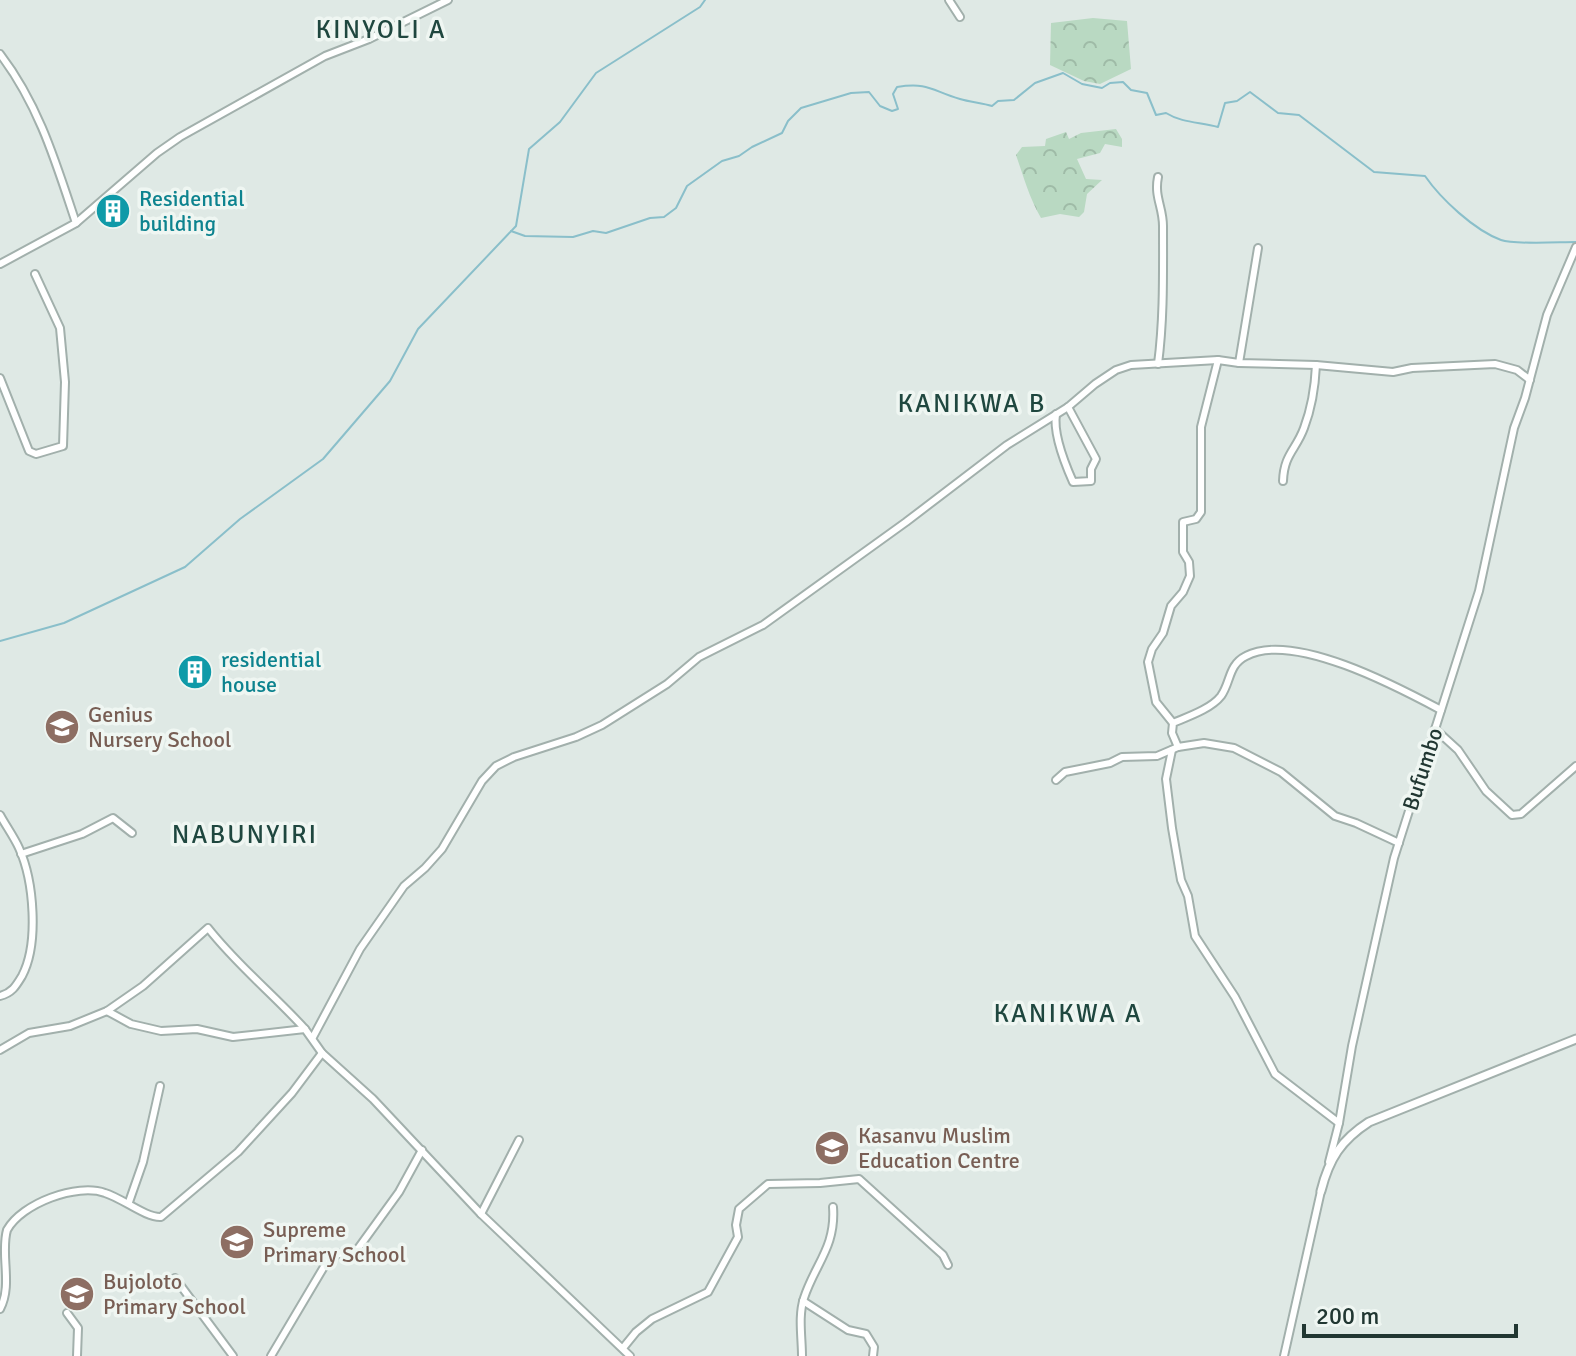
<svg xmlns="http://www.w3.org/2000/svg" width="1576" height="1356" font-family="Signika,sans-serif">
  <style>
    .forest { fill: url(#forest-crowns) }
    .lines { fill: none; stroke-linecap: round; stroke-linejoin: round }
    .stream { stroke: #8abfca; stroke-width: 2 }
    .minor-casing { stroke: #a2b0ac; stroke-width: 10 }
    .tertiary-casing { stroke: #a2b0ac; stroke-width: 11 }
    .minor { stroke: #fff; stroke-width: 6 }
    .tertiary { stroke: #fff; stroke-width: 7 }
    .labels { text-anchor: middle; stroke-width: 7; stroke-linejoin: round; paint-order: stroke }
    .culture-label { font-size: 22px; fill: #0d838f; stroke: #eff6f2; text-anchor: start }
    .education-label { font-size: 22px; fill: #785e54; stroke: #eff6f2; text-anchor: start }
    .street-label { font-size: 22px; fill: #213732; stroke: #eff6f2 }
    .quarter-label { font-size: 26px; letter-spacing: 2px; fill: #1f473f; stroke: #eff6f2 }
  </style>
  <defs>
    <pattern id="forest-crowns" width="20" height="18" patternUnits="userSpaceOnUse" patternTransform="scale(2)"><rect width="20" height="18" fill="#b9d9c2"/><path d="M2 6a3 3 0 1 1 6 0M12 15a3 3 0 1 1 6 0" fill="none" stroke="#9fbba7"/></pattern>
  </defs>
  <rect width="100%" height="100%" fill="#dfe9e5"/>
  <g class="forest">
    <polygon points="1093,18 1127,21 1131,69 1100,84 1084,81 1050,65 1051,23"/>
    <path d="M1116 129 1122 139V147L1105 144 1100 153 1077 159 1086 179 1102 180 1087 194 1084 212 1079 217 1060 214 1041 218C1029 197 1024 178 1016 155L1022 147 1045 146 1046 139 1066 132 1069 139 1081 133Z"/>
  </g>
  <g class="lines">
    <g class="stream">
      <path d="M511 231 525 236 573 237 593 231 606 233 650 218 664 217 676 208 687 186 722 161 739 156 752 147 782 133 788 121 801 108 851 93 869 92 880 106 892 111 898 109 893 94 897 87C929 82 932 91 960 99 970 102 982 103 992 106L998 101 1014 100 1035 83 1063 73 1082 84 1102 88 1110 83 1123 82 1131 90 1147 93 1156 115 1166 113C1182 123 1200 122 1218 127L1225 103 1237 101 1250 92 1278 113 1299 115 1374 172 1425 176C1441 199 1474 230 1501 240 1515 245 1559 242 1576 242"/>
      <polyline points="0,641 64,623 185,567 240,519 323,459 390,381 418,329 516,226 529,149 560,122 596,73 700,7 705,0"/>
    </g>
    <g class="minor-casing">
      <g id="minor">
        <polyline points="949,0 960,17"/>
        <path d="M0 54C39 105 56 163 76 223"/>
        <path d="M1158 177C1154 197 1163 207 1163 226 1163 272 1164 318 1158 364"/>
        <polyline points="0,264 76,223 157,153 180,137 325,56 369,39 448,0"/>
        <polyline points="1239,363 1258,248"/>
        <polyline points="0,378 29,451 36,454 63,446 65,382 60,328 35,274"/>
        <path d="M1056 414C1053 433 1065 464 1073 482L1091 481V469L1096 459 1068 407"/>
        <path d="M1283 481C1284 454 1296 450 1304 428 1312 407 1315 387 1316 365"/>
        <polyline points="1173,723 1156,702 1148,662 1152,649 1163,633 1171,606 1183,592 1190,576 1189,562 1183,552 1183,522 1196,519 1201,512 1201,427 1218,360"/>
        <polyline points="1435,729 1458,750 1486,791 1512,815 1521,814 1576,766"/>
        <polyline points="1178,747 1204,743 1234,748 1281,772 1335,816 1356,823 1399,843"/>
        <polyline points="1172,750 1166,779 1172,828 1181,880 1188,896 1195,936 1235,997 1275,1074 1339,1123"/>
        <path d="M1056 780 1065 772 1110 763 1122 757 1157 756 1178 747 1172 733 1173 723C1187 717 1211 709 1221 696 1231 682 1228 665 1246 656 1293 631 1398 687 1441 710"/>
        <path d="M0 815C6 826 14 837 19 848 34 881 39 944 22 976 16 986 12 993 0 996"/>
        <polyline points="21,854 82,834 113,818 132,833"/>
        <polyline points="107,1011 131,1024 161,1031 197,1029 233,1037 305,1029 322,1053 373,1099 481,1214 630,1356"/>
        <polyline points="313,1037 360,949 404,886 425,868 442,849 482,781 496,766 514,757 576,737 602,725 667,684 699,657 763,625 906,522 1007,445 1068,407 1095,384 1116,370 1131,365 1218,360 1239,363 1316,365 1393,372 1412,368 1495,364 1517,370 1530,380"/>
        <path d="M0 1050 29 1033 70 1026 107 1011 143 986 208 928C237 965 273 994 305 1029"/>
        <polyline points="1329,1162 1339,1123 1352,1046 1394,858 1479,591 1514,428 1525,398 1547,315 1576,247"/>
        <polyline points="129,1202 143,1162 160,1086"/>
        <polyline points="481,1214 519,1140"/>
        <polyline points="175,1278 233,1356"/>
        <polyline points="803,1301 848,1330 866,1334 874,1347 873,1356"/>
        <path d="M0 1309C13 1285 0 1254 7 1230 22 1203 77 1183 105 1193 122 1198 146 1218 161 1217L238 1152 292 1093 322 1053"/>
        <polyline points="67,1313 78,1328 77,1356"/>
        <polyline points="623,1348 636,1332 652,1319 708,1292 738,1237 736,1225 739,1209 768,1184 820,1183 859,1179 943,1255 948,1265"/>
        <polyline points="271,1356 328,1260 335,1255 357,1250 399,1192 422,1150"/>
        <path d="M802 1356C802 1337 798 1316 804 1298 815 1264 836 1247 833 1207"/>
        <polyline points="1284,1356 1321,1191"/>
      </g>
    </g>
    <g class="tertiary-casing">
      <path id="tertiary" d="M1321 1191C1329 1159 1341 1140 1369 1122L1576 1039"/>
    </g>
    <use href="#minor" class="minor"/>
    <use href="#tertiary" class="tertiary"/>
  </g>
  <defs>
    <g id="building-disc" transform="scale(1.8)"><circle r="9.5" fill="#0f9aa8" stroke="#eff6f2"/><path d="M-4-6H4V6H1V3H-1V6H-4ZM-2.5-4.3h1.7v1.8h-1.7ZM.8-4.3h1.7v1.8H.8ZM-2.5-1h1.7V.8h-1.7ZM.8-1h1.7V.8H.8Z" fill="#fff"/></g>
    <g id="school-disc" transform="scale(1.8)"><circle r="9.5" fill="#8d6e63" stroke="#eff6f2"/><path d="M0-5L7-2L0 1L-7-2ZM-4 1L0 2.5L4 1V4Q0 6-4 4Z" fill="#fff"/></g>
  </defs>
  <g fill-rule="evenodd">
    <use href="#building-disc" x="113" y="211"/>
    <use href="#building-disc" x="195" y="672"/>
    <use href="#school-disc" x="62" y="727"/>
    <use href="#school-disc" x="832" y="1148"/>
    <use href="#school-disc" x="237" y="1242"/>
    <use href="#school-disc" x="77" y="1294"/>
  </g>
  <g class="labels">
    <g class="culture-label">
      <text x="139" y="206">Residential<tspan x="139" dy="25">building</tspan></text>
      <text x="221" y="667">residential<tspan x="221" dy="25">house</tspan></text>
    </g>
    <g class="education-label">
      <text x="88" y="722">Genius<tspan x="88" dy="25">Nursery School</tspan></text>
      <text x="858" y="1143">Kasanvu Muslim<tspan x="858" dy="25">Education Centre</tspan></text>
      <text x="263" y="1237">Supreme<tspan x="263" dy="25">Primary School</tspan></text>
      <text x="103" y="1289">Bujoloto<tspan x="103" dy="25">Primary School</tspan></text>
    </g>
    <g class="street-label">
      <text transform="translate(1422 769) rotate(-72)" y="8">Bufumbo</text>
    </g>
    <g class="quarter-label">
      <text x="381" y="38">KINYOLI A</text>
      <text x="972" y="412">KANIKWA B</text>
      <text x="245" y="843">NABUNYIRI</text>
      <text x="1068" y="1022">KANIKWA A</text>
    </g>
  </g>
  <path d="M1304 1324v12h212v-12" fill="none" stroke="#213732" stroke-width="4"/>
  <text x="1316" y="1324" font-size="24" fill="#213732" stroke="#eff6f2" stroke-width="6" paint-order="stroke">200 m</text>
</svg>
